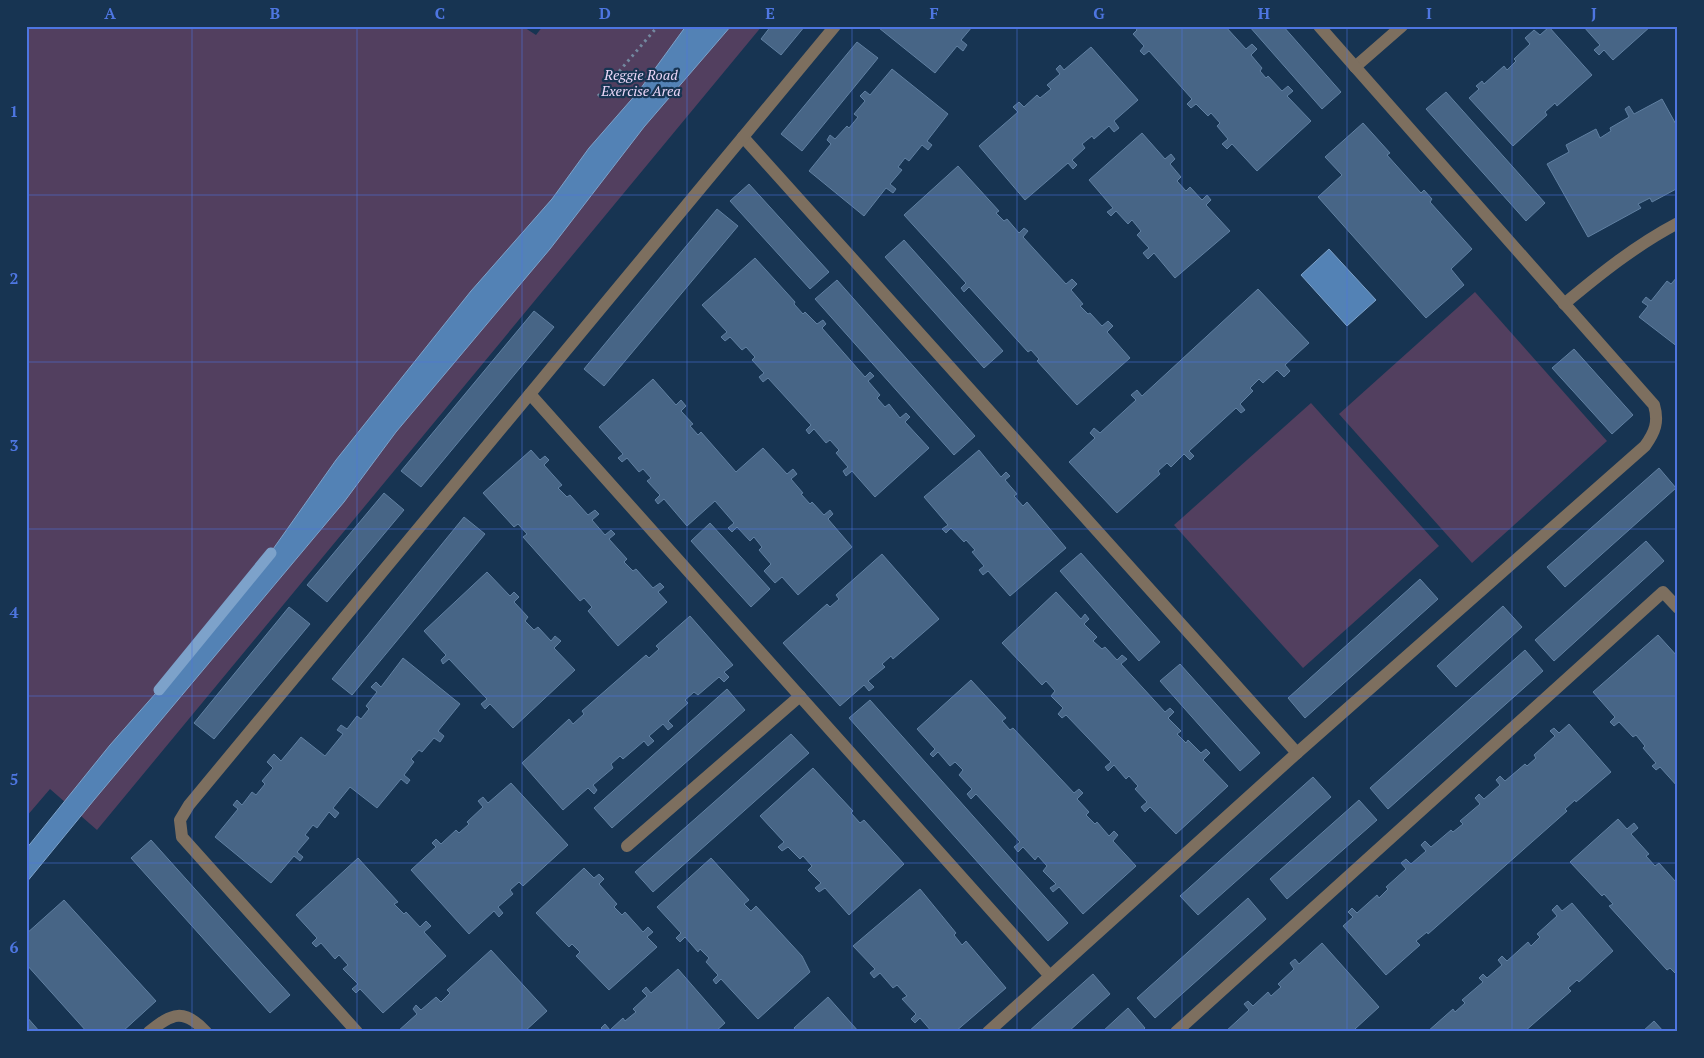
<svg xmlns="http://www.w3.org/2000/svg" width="1704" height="1058" font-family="'PT Serif',serif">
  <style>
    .green { fill: #523f5f }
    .water { fill: #5382b5; stroke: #7da2ca }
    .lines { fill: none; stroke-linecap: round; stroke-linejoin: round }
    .stream { stroke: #7da2ca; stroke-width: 11 }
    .building { fill: #476586; stroke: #6080a2 }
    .path { stroke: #7389a0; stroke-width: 3; stroke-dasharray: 2.5 4; stroke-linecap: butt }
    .service { stroke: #7d6f5f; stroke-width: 12 }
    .grid { fill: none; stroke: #4e76e1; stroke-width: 1; stroke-opacity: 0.55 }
    .labels { text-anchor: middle; stroke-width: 4.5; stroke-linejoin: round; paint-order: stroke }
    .park-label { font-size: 14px; font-style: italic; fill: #ead6f7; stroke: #173452 }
    .neatline { fill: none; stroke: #4e76e1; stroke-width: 2 }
    .grid-label { font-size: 16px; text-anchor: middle; font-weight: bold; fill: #4e76e1 }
  </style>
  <rect width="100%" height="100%" fill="#173452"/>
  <g class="green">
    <polygon points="26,26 522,26 536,35 543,26 762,26 97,830 50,789 26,817"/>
    <polygon points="1475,292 1607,441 1472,563 1339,414"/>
    <polygon points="1311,403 1439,546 1303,668 1174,525"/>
  </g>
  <g class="water">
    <polygon points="686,26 731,26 644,127 550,249 396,432 344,502 94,800 26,883 26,849 110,745 209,633 254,576 336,460 471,291 552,199 589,148 638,92"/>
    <polygon points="1329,249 1376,300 1347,326 1301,275"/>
  </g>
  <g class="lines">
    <polyline class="stream" points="159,690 271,553"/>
  </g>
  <g class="building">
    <polygon points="771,26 805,26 781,55 761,39"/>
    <polygon points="881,26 971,26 972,27 961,40 967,45 963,51 957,46 935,73 879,28"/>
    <polygon points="1134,26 1225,26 1246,49 1252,44 1257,49 1251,55 1262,68 1260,71 1266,78 1268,76 1282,91 1288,86 1293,91 1287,96 1311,121 1257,171 1232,144 1227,149 1222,144 1228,139 1217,126 1220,123 1211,113 1208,116 1196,104 1191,108 1187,104 1192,99 1149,51 1144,55 1140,51 1144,46 1133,34 1137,30"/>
    <polygon points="1249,26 1283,26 1341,92 1322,109"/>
    <polygon points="1583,26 1651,26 1613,60 1604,50 1599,55 1594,50 1600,45"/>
    <polygon points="1549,27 1592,75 1557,106 1555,103 1545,112 1547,115 1513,146 1469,98 1479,89 1476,86 1482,81 1484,84 1504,66 1507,70 1516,61 1514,59 1530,44 1525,38 1534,30 1540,35"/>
    <polygon points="857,42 878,58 802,151 781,134"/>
    <polygon points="1091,47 1138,100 1114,121 1119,128 1114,132 1109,126 1094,139 1092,136 1082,144 1085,148 1072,160 1077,165 1073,169 1068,163 1025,200 979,146 1018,112 1013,107 1019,102 1024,107 1037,95 1040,98 1051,89 1047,85 1060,74 1056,69 1060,65 1064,70"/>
    <polygon points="892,69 948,114 927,141 932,145 928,150 922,145 909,161 905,158 898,167 902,170 890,184 896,189 893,193 886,188 864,216 809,171 831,144 827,140 830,135 835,139 847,126 849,128 858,117 854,114 865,101 860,96 865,91 870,95"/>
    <polygon points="1446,92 1545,203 1526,221 1426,109"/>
    <polygon points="1662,99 1678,128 1678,188 1652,202 1650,198 1638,204 1641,208 1588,237 1547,164 1569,152 1566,145 1596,129 1600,138 1611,131 1610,128 1629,117 1625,109 1629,106 1634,114"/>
    <polygon points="1363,123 1390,153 1387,155 1421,193 1424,190 1432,199 1430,202 1472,249 1451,269 1464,285 1426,318 1318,197 1342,175 1325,157"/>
    <polygon points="1142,133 1165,159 1171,154 1175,159 1170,164 1181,177 1177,181 1186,191 1190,187 1202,200 1207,195 1211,200 1206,205 1230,231 1175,278 1154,253 1148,259 1143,253 1149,248 1137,235 1141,231 1132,220 1128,224 1116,211 1111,216 1107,212 1113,208 1089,180"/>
    <polygon points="958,166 999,211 996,213 1004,221 1007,219 1019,233 1024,228 1028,231 1023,237 1066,284 1072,279 1077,284 1071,290 1083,304 1080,306 1088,314 1090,313 1102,326 1108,321 1113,326 1107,332 1130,358 1077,405 1037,361 1039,359 1031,350 1028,352 969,287 964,292 961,288 966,283 904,215"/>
    <polygon points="749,184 829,272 810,289 730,201"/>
    <polygon points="717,209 738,226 604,386 584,369"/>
    <polygon points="904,240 1003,351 984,368 885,257"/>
    <polygon points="755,258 795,302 794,304 803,314 805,312 817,324 823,320 826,324 822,328 865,377 870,372 874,376 868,381 880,395 877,398 885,407 889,404 900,418 906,413 910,417 905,422 929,448 875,497 852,471 846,476 843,471 848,467 836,453 839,450 830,440 826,443 814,429 809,434 806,430 811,425 768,378 763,382 759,377 764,373 752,360 755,357 746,347 742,350 730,337 725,341 721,337 727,332 702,305"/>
    <polygon points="1678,276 1678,347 1639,317 1648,306 1642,302 1646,297 1651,301 1667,281 1671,284"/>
    <polygon points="837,280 975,436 954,455 815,299"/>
    <polygon points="1258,289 1309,343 1285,365 1290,371 1284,377 1277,370 1263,383 1259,379 1250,388 1253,391 1240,404 1245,410 1241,413 1236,408 1189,451 1194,456 1190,460 1184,454 1171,467 1167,463 1158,471 1160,474 1117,513 1069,462 1095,438 1090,433 1094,428 1100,433 1136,400 1131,395 1137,390 1142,396"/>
    <polygon points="534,311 554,327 421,487 401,471"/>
    <polygon points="1574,349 1633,415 1612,434 1552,368"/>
    <polygon points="653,379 676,405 681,400 686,406 681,411 693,424 690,426 698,435 701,432 736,472 763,448 787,474 793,469 797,474 791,479 803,493 801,494 810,504 812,502 824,515 830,510 833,514 828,519 852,547 798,595 782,577 775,583 764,571 771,564 759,550 762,547 754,537 750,541 737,527 732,532 728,528 734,523 715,501 687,526 664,499 658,504 655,500 660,495 647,481 651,478 643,469 639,472 627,458 622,462 618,458 623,454 599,427"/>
    <polygon points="531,450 540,460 545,456 549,460 544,465 562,485 558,488 567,497 570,495 588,515 595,510 599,514 592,520 605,535 611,530 615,534 609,539 627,559 624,562 633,571 636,569 653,588 660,583 664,587 658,592 667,602 618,646 588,611 592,607 584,598 580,601 523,537 527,534 518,524 514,527 483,493"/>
    <polygon points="979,450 1001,477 1006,472 1010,476 1005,480 1017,494 1014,496 1023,506 1027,502 1066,548 1010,596 988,571 983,575 979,570 984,566 972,552 975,550 966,540 964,542 951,528 946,533 942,529 948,525 924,497"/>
    <polygon points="1659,468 1676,488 1565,587 1547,567"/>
    <polygon points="384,493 404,510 327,602 307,585"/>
    <polygon points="464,517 485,534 352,695 332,679"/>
    <polygon points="710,523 770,589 751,607 691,541"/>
    <polygon points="1646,541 1664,561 1554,661 1535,640"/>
    <polygon points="1081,553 1160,642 1139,661 1060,571"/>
    <polygon points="882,554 939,619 893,659 891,656 882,664 885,667 868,681 874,687 869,691 864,685 840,706 783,643 827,604 830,607 839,599 836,595"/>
    <polygon points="487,572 510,596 514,592 519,597 514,602 528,617 525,621 534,630 538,627 551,641 555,636 561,641 554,648 575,670 513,728 490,704 485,709 481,704 487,699 449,659 443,664 441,660 446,655 424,631"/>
    <polygon points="1420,579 1438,599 1305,718 1288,698"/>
    <polygon points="1056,592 1081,619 1085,614 1089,619 1084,624 1097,637 1093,641 1102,649 1105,647 1117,660 1122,655 1127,659 1121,664 1165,712 1170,708 1174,712 1168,718 1181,731 1177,734 1186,743 1188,740 1201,753 1206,749 1210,753 1203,760 1228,786 1176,834 1150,807 1145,812 1141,807 1147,802 1135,789 1138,786 1129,776 1126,779 1114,765 1108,771 1105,767 1111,762 1066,715 1062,718 1058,714 1063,708 1051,696 1055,691 1046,681 1042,685 1002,643"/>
    <polygon points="1503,606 1522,627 1456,687 1437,666"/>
    <polygon points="289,607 310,624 214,739 194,723"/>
    <polygon points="690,616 733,665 724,672 729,677 724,682 719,677 698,695 694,692 685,700 688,703 668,721 673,726 668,730 663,724 649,736 654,741 648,746 644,741 623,759 620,756 611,764 613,768 593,785 597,790 594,794 588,788 563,810 522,763 569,719 573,724 584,714 582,711 646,655 649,658 659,649 656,646"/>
    <polygon points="1658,635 1678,657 1678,787 1660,767 1656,770 1652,766 1656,763 1643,748 1645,746 1636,735 1633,737 1619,722 1614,726 1610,722 1615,717 1593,692"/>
    <polygon points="1525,650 1543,671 1388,809 1370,788"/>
    <polygon points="403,658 460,704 438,731 444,736 440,742 434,738 422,752 419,750 411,759 414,762 404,775 410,780 407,784 401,779 377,808 350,787 333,808 339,813 335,818 329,812 317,828 313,825 305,835 309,838 297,852 303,857 300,861 294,856 271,883 215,837 238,809 233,805 237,800 242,805 252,792 256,795 265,784 262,781 273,768 267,762 274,754 281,761 301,737 325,756 343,734 337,730 341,725 347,729 357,716 361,719 369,709 366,706 377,692 371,687 376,682 381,687"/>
    <polygon points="1180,664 1260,753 1240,771 1160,681"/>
    <polygon points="971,680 1006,718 1002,721 1010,730 1013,728 1074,793 1079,789 1083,793 1077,799 1089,812 1086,815 1095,824 1097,822 1109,836 1114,831 1118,835 1113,841 1136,866 1083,914 1059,887 1053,892 1050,888 1056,884 1043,871 1047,866 1038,856 1035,860 1023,847 1018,852 1014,847 1020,842 976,794 971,799 967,794 972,789 959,775 963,770 955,762 950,766 938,752 933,757 930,754 935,749 917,729"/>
    <polygon points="727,689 745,710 612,828 594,808"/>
    <polygon points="870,700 1068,923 1048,941 849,718"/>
    <polygon points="1569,724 1611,772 1576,802 1575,800 1565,809 1567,811 1428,934 1427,932 1416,941 1420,945 1386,975 1343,926 1353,917 1348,912 1352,908 1357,913 1377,895 1379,898 1388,889 1386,887 1406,869 1401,863 1406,859 1411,864 1426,851 1421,845 1425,841 1431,847 1451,830 1453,832 1463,824 1460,821 1480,804 1475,798 1479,794 1484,799 1500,785 1496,780 1500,776 1505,781 1525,764 1527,766 1536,758 1534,755 1555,736 1550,731 1554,728 1559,733"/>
    <polygon points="791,734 809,753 653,892 635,872"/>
    <polygon points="813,768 853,811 851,813 860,823 864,820 904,864 849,915 825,888 819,892 815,888 821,883 808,870 812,866 803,856 800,859 788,847 782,851 778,847 784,842 760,816"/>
    <polygon points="1313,777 1331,797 1198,915 1180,896"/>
    <polygon points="511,783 568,845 523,886 519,882 510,890 513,894 498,907 503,913 499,917 494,911 469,934 411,870 436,847 432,843 436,839 441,844 456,830 459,833 469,824 467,822 483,807 478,801 483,797 488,803"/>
    <polygon points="1359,800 1377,820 1287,899 1270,879"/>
    <polygon points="1618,819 1627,829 1634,823 1638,828 1631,834 1649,854 1646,856 1655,866 1659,863 1676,882 1678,880 1678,976 1670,968 1667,970 1609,906 1613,904 1604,894 1602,896 1570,862"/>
    <polygon points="151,840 290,995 270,1013 131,858"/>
    <polygon points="358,858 398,902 394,904 404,914 406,912 420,927 426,921 431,926 424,932 446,956 383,1013 360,989 356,993 352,989 358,984 343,969 348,965 339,955 335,959 321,943 316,947 312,943 317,938 296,915"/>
    <polygon points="711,858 749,900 744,904 751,911 756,906 802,956 810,972 758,1019 721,979 716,984 713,980 718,975 706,962 709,958 700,949 698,952 685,937 680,942 676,938 681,933 657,907"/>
    <polygon points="584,868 594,878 599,874 604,879 599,884 617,904 614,907 622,915 625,912 643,932 648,927 653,932 647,937 657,947 609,990 576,956 580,952 572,944 569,947 536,913"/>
    <polygon points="920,889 956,933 954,935 962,945 966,941 1006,988 955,1032 932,1032 920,1018 915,1023 911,1019 916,1014 902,999 907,996 897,985 893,988 880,973 874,978 870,973 875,969 853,946"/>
    <polygon points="1248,898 1266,919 1155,1018 1137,998"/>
    <polygon points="64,900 156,1001 122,1032 87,1032 26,964 26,934"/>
    <polygon points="1572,903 1613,951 1579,982 1577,980 1568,988 1571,991 1524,1032 1427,1032 1453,1009 1455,1012 1465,1003 1462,1000 1483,982 1479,978 1483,974 1487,978 1502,965 1498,960 1502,956 1507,961 1528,942 1531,946 1540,937 1537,934 1557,916 1552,910 1557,905 1562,911"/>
    <polygon points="1322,943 1379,1007 1355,1029 1358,1032 1225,1032 1249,1010 1244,1004 1248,1001 1253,1006 1268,992 1271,996 1281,987 1278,984 1294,969 1290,963 1295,959 1299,964"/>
    <polygon points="491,950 547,1011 524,1032 397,1032 417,1014 413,1009 416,1005 421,1010 436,997 441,1002 450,993 447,990"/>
    <polygon points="678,969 725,1023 715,1032 605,1032 601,1028 605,1024 610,1030 623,1018 625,1021 636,1012 633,1009 647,996 642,991 646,987 651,993"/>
    <polygon points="1093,974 1110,994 1068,1032 1028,1032"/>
    <polygon points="828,997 859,1032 797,1032 794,1028"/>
    <polygon points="1128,1008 1145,1028 1141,1032 1102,1032"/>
    <polygon points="26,1016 40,1032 26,1032"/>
    <polygon points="1654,1021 1664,1032 1642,1032"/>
  </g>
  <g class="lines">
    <polyline class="path" points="598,96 658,26"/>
    <g class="service">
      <polyline points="1355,67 1402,26"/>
      <polyline points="743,137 1297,753"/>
      <path d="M1564 304C1600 274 1636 245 1678 223"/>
      <polyline points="530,394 1050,976"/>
      <polyline points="627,846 800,696"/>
      <path d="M149 1032C172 1013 184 1008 206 1032"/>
      <polyline points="357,1032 182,837 180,820 189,805 835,26"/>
      <path d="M988 1032 1297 753 1645 446C1655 432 1659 422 1654 405L1319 26"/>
      <polyline points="1176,1032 1663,592 1678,608"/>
    </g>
  </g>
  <path class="grid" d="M192 26V1032M357 26V1032M522 26V1032M687 26V1032M852 26V1032M1017 26V1032M1182 26V1032M1347 26V1032M1512 26V1032M26 195H1678M26 362H1678M26 529H1678M26 696H1678M26 863H1678"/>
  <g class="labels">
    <g class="park-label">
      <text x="641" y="80">Reggie Road<tspan x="641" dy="16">Exercise Area</tspan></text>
    </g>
  </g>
  <rect width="1704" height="1058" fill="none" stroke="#173452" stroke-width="55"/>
  <rect x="28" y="28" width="1648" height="1002" class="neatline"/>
  <g class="grid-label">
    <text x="110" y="19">A</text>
    <text x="275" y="19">B</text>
    <text x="440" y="19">C</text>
    <text x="605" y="19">D</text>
    <text x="770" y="19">E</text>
    <text x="934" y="19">F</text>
    <text x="1099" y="19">G</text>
    <text x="1264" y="19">H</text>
    <text x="1429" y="19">I</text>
    <text x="1594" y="19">J</text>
    <text x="14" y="117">1</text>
    <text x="14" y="284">2</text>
    <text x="14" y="451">3</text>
    <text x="14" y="618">4</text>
    <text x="14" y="785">5</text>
    <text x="14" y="953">6</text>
  </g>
</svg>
